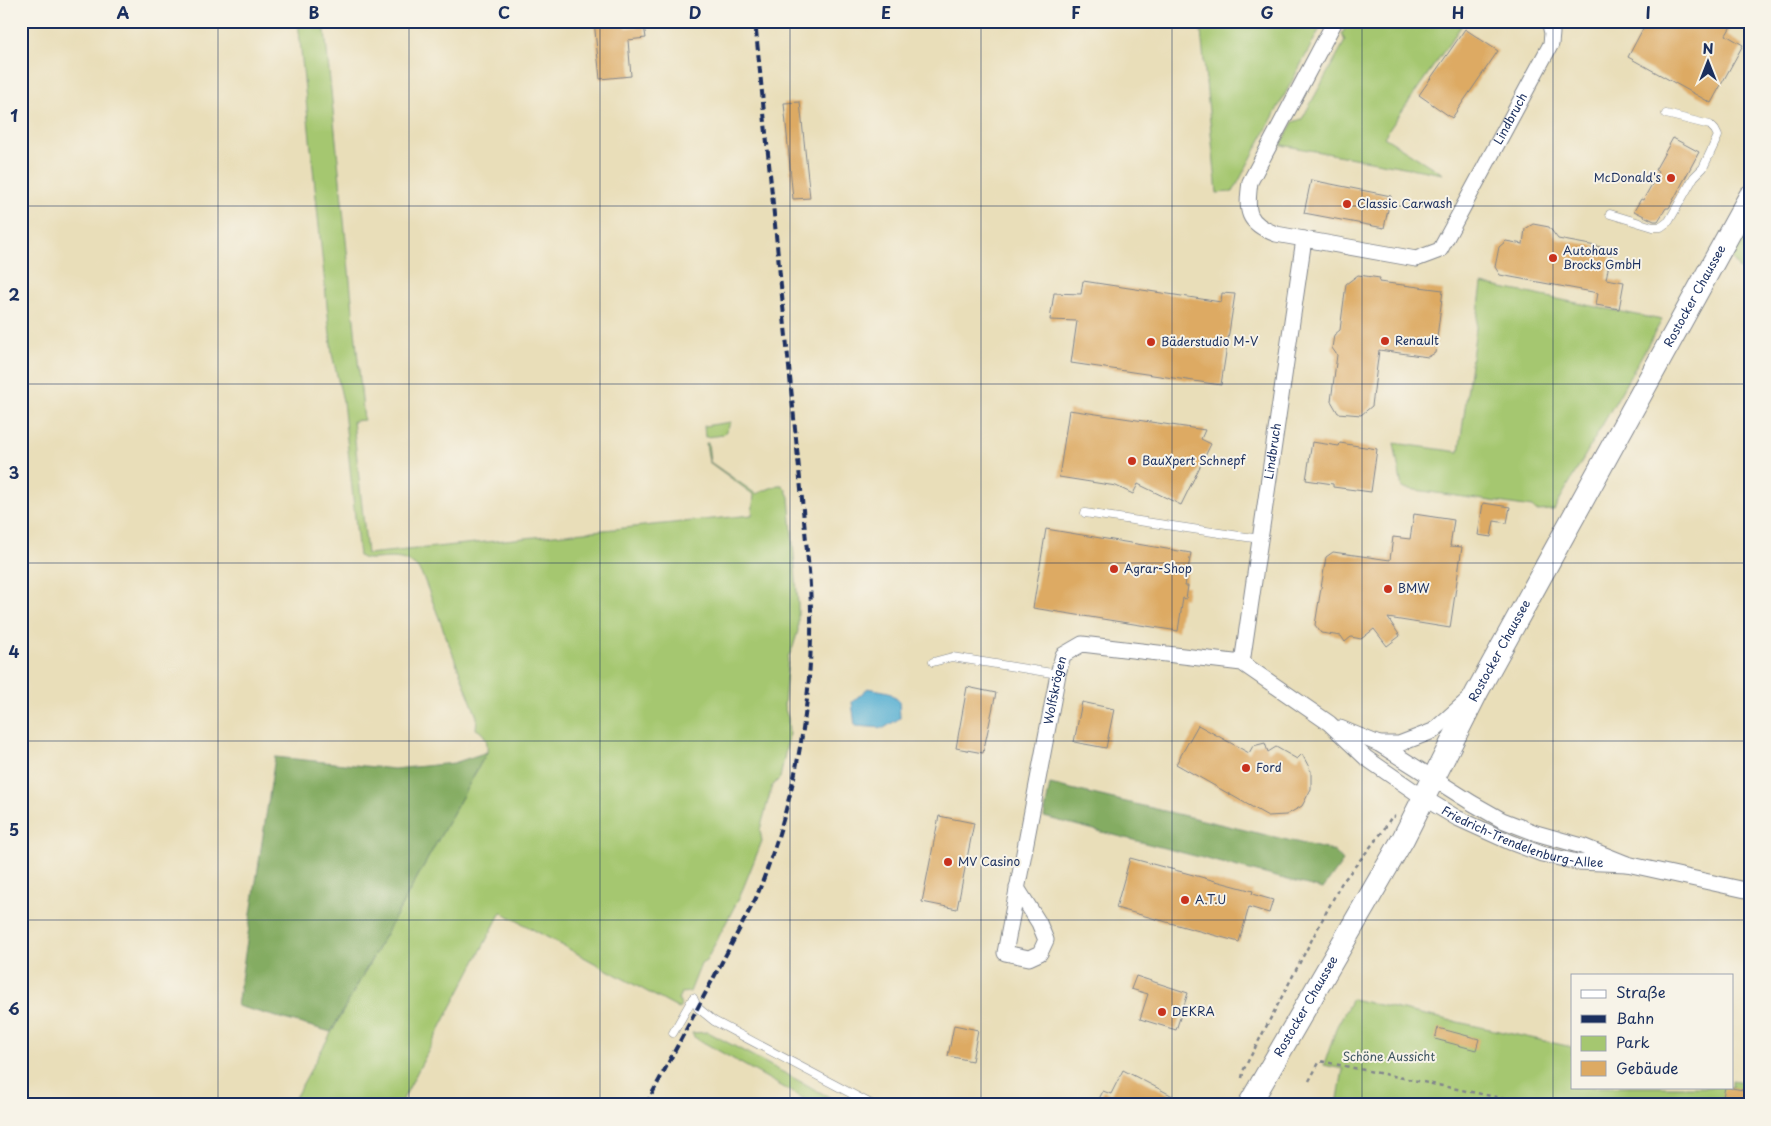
<svg xmlns="http://www.w3.org/2000/svg" width="1771" height="1126" font-family="'Playpen Sans',sans-serif">
  <style>
    .green { fill: #a5c770; stroke: #607b67 }
    .forest { fill: #84ac62; stroke: #506e60 }
    .water { fill: #54afd2; stroke: #386f98 }
    .building { fill: #ddaa63 }
    .lines { fill: none; stroke-linecap: round; stroke-linejoin: round }
    .lane-casing { stroke: #82868c; stroke-width: 9 }
    .street-casing { stroke: #82868c; stroke-width: 17 }
    .primary-casing { stroke: #82868c; stroke-width: 24 }
    .path { stroke: #82868c; stroke-width: 2.5; stroke-dasharray: 4 4; stroke-linecap: butt }
    .lane { stroke: #fff; stroke-width: 8 }
    .street { stroke: #fff; stroke-width: 15 }
    .primary { stroke: #fff; stroke-width: 22 }
    .rail { stroke: #1b2f5e; stroke-width: 4; stroke-dasharray: 8 4; stroke-linecap: butt }
    .grid { fill: none; stroke: #1b2f5e; stroke-width: 1; stroke-opacity: 0.55 }
    .poi-dot { fill: #c8321e; stroke: #f7f3e8; stroke-width: 2 }
    .labels { text-anchor: middle; stroke-width: 4; stroke-linejoin: round; paint-order: stroke }
    .street-label { font-size: 12px; fill: #1b2f5e; stroke: #f7f3e8 }
    .poi-label { font-size: 12px; fill: #1b2f5e; stroke: #f7f3e8; text-anchor: start }
    .park-label { font-size: 12px; fill: #3e5562; stroke: #f7f3e8 }
    .neatline { fill: none; stroke: #1b2f5e; stroke-width: 2 }
    .grid-label { font-size: 16px; text-anchor: middle; font-weight: bold; fill: #1b2f5e }
  </style>
  <rect width="100%" height="100%" fill="#f7f3e8"/>
  <filter id="ink" filterUnits="userSpaceOnUse"><feTurbulence type="fractalNoise" baseFrequency=".02" numOctaves="2"/><feDisplacementMap in="SourceGraphic" scale="10" xChannelSelector="R" yChannelSelector="G"/><feConvolveMatrix kernelMatrix="1 2 1 2 8 2 1 2 1" color-interpolation-filters="sRGB"/></filter>
  <filter id="wash" filterUnits="userSpaceOnUse"><feTurbulence type="fractalNoise" baseFrequency=".0096" numOctaves="4" result="noise"/><feDisplacementMap in="SourceGraphic" scale="20" xChannelSelector="R" yChannelSelector="G"/><feGaussianBlur stdDeviation="1.12" result="paint"/><feColorMatrix in="noise" values="0 0 0 0 0 0 0 0 0 0 0 0 0 0 0 0 0 1.4 0 .05"/><feComposite in="paint" operator="in"/></filter>
  <g filter="url(#wash)">
    <rect width="100%" height="100%" fill="#e9deb9"/>
    <g class="green">
      <path d="M298 21H324L364 420 353 421 367 554 752 515 754 495 709 462 706 443H708L710 462 756 494 778 485H782L785 488 789 497 798 604V631L793 647 788 657 784 706 788 718 789 734 780 778 772 786 760 830 762 841 740 896 706 961 701 964 690 992 681 993 678 999 681 1005 679 1009 501 912 400 1105H291L487 752C488 742 486 734 476 729L477 717 424 579C422 575 419 569 415 566 398 550 369 565 359 556L343 401 332 354Z"/>
      <polygon points="1200,21 1324,21 1233,192 1217,193"/>
      <polygon points="1349,21 1456,21 1462,25 1384,137 1443,174 1281,145 1293,122 1302,119 1345,41 1342,34"/>
      <polygon points="1750,219 1750,271 1739,269 1730,254"/>
      <polygon points="1482,284 1662,320 1554,510 1536,511 1532,507 1402,488 1394,443 1459,452"/>
      <path d="M731 422C723 438 723 435 705 437L704 426Z"/>
      <polygon points="1352,999 1572,1047 1572,1087 1732,1087 1732,1081 1750,1084 1750,1105 1337,1105 1343,1069 1324,1065 1337,1026"/>
      <polygon points="708,1032 844,1105 806,1105 808,1101 694,1037 692,1033"/>
    </g>
    <g class="forest">
      <polygon points="487,752 331,1032 237,1006 275,757 394,769 454,763"/>
      <polygon points="1050,784 1334,851 1343,861 1323,889 1044,817"/>
    </g>
    <polygon class="water" points="868,688 889,692 899,701 900,718 884,728 855,726 852,702"/>
    <g id="blocks">
      <g class="building">
        <polygon points="594,21 626,21 626,28 644,26 646,38 628,40 631,76 600,79"/>
        <polygon points="1647,21 1734,21 1726,35 1743,45 1711,103 1628,57"/>
        <polygon points="1465,29 1498,51 1452,118 1419,95"/>
        <polygon points="800,102 810,198 793,199 784,103"/>
        <polygon points="1673,138 1699,152 1669,208 1666,208 1658,221 1654,221 1634,211 1641,199 1643,200 1659,172 1655,170"/>
        <polygon points="1311,180 1391,196 1384,228 1304,213"/>
        <polygon points="1533,224 1549,227 1558,239 1612,249 1606,279 1624,282 1619,309 1596,305 1598,293 1500,275 1495,267 1499,247 1506,241 1523,244 1525,229"/>
        <polygon points="1358,275 1380,278 1379,282 1443,290 1435,353 1428,357 1379,350 1372,406 1361,415 1338,413 1331,401 1337,355 1332,348 1334,335 1340,330 1346,284"/>
        <polygon points="1083,281 1221,302 1222,293 1235,294 1221,385 1071,363 1077,321 1050,320 1054,293 1081,294"/>
        <polygon points="1069,410 1205,430 1201,439 1211,444 1181,505 1138,484 1133,494 1116,486 1059,477"/>
        <polygon points="1312,442 1339,446 1340,443 1377,449 1371,492 1333,487 1333,484 1306,480"/>
        <polygon points="1483,503 1510,507 1507,523 1494,521 1491,537 1478,535"/>
        <polygon points="1414,514 1454,520 1450,546 1462,547 1450,628 1388,618 1400,636 1387,646 1374,629 1361,639 1351,637 1345,642 1341,636 1321,633 1315,625 1326,557 1333,552 1390,560 1393,537 1410,539"/>
        <polygon points="1046,529 1191,553 1185,586 1188,586 1186,599 1183,598 1178,631 1033,608"/>
        <polygon points="967,687 996,693 983,753 956,748"/>
        <polygon points="1082,702 1114,709 1106,748 1074,742"/>
        <polygon points="1198,725 1249,753 1253,746 1265,743 1268,752 1276,747 1297,759 1302,754 1311,771 1311,789 1302,806 1286,815 1268,816 1176,764"/>
        <polygon points="939,816 974,823 957,909 922,902"/>
        <polygon points="1130,858 1253,891 1252,894 1273,900 1269,913 1249,907 1239,942 1116,908"/>
        <polygon points="1136,976 1188,993 1176,1030 1140,1019 1148,994 1131,989"/>
        <polygon points="954,1025 978,1030 972,1061 948,1056"/>
        <polygon points="1438,1028 1479,1039 1476,1050 1435,1039"/>
        <polygon points="1123,1070 1190,1105 1096,1105 1103,1091 1111,1094"/>
        <polygon points="1725,1087 1750,1091 1750,1104 1723,1097"/>
      </g>
    </g>
  </g>
  <g filter="url(#ink)">
    <use href="#blocks" fill-opacity="0" stroke="#82868c" stroke-width="1"/>
    <g class="lines">
      <g class="lane-casing">
        <g id="lane">
          <polyline points="1610,214 1653,227 1661,227 1669,221 1694,177 1703,168 1718,136 1715,130 1710,125 1666,114"/>
          <polyline points="1085,513 1260,539"/>
          <polyline points="933,662 952,657 1058,674"/>
          <polyline points="693,998 698,1008 714,1021 873,1105"/>
          <polyline points="673,1033 693,998"/>
        </g>
      </g>
      <g class="street-casing">
        <g id="street">
          <path id="s1" d="M1335 21 1250 182C1246 211 1246 223 1276 234L1416 259 1440 250 1551 44 1552 33 1549 21"/>
          <path id="s2" d="M1242 663 1304 239"/>
          <polyline points="1340,728 1379,744 1472,803 1502,820 1536,833 1582,846 1627,864 1750,891"/>
          <polyline points="1379,744 1399,744 1433,731 1470,698"/>
          <path id="s3" d="M1017 888 1039 923 1046 940 1040 953 1029 958 1005 953 1058 674 1063 655 1082 644 1242 663 1329 723 1366 758 1424 798 1457 818 1510 842 1542 854 1577 862 1627 864"/>
        </g>
      </g>
      <g class="primary-casing">
        <g id="primary">
          <path id="s4" d="M1249 1105 1403 839 1477 692 1750 196"/>
        </g>
      </g>
      <g class="path">
        <polyline points="1242,1078 1244,1069 1341,884 1383,831 1392,816 1395,817"/>
        <polyline points="1309,1081 1320,1061 1535,1105"/>
      </g>
      <use href="#lane" class="lane"/>
      <use href="#street" class="street"/>
      <use href="#primary" class="primary"/>
      <path class="rail" d="M646 1105 756 898C798 795 818 683 809 571L755 21"/>
    </g>
  </g>
  <path class="grid" d="M218 21V1105M409 21V1105M600 21V1105M790 21V1105M981 21V1105M1172 21V1105M1362 21V1105M1553 21V1105M21 206H1750M21 384H1750M21 563H1750M21 741H1750M21 920H1750"/>
  <g class="poi-dot">
    <circle cx="1671" cy="178" r="5"/>
    <circle cx="1347" cy="204" r="5"/>
    <circle cx="1553" cy="258" r="5"/>
    <circle cx="1385" cy="341" r="5"/>
    <circle cx="1151" cy="342" r="5"/>
    <circle cx="1132" cy="461" r="5"/>
    <circle cx="1114" cy="569" r="5"/>
    <circle cx="1388" cy="589" r="5"/>
    <circle cx="1246" cy="768" r="5"/>
    <circle cx="948" cy="862" r="5"/>
    <circle cx="1185" cy="900" r="5"/>
    <circle cx="1162" cy="1012" r="5"/>
  </g>
  <g class="labels">
    <g class="street-label">
      <text dy="4" stroke="none"><textPath href="#s1" startOffset="565">Lindbruch</textPath></text>
      <text dy="4" stroke="none"><textPath href="#s4" startOffset="924">Rostocker Chaussee</textPath></text>
      <text dy="4" stroke="none"><textPath href="#s2" startOffset="214">Lindbruch</textPath></text>
      <text dy="4" stroke="none"><textPath href="#s4" startOffset="519">Rostocker Chaussee</textPath></text>
      <text dy="4" stroke="none"><textPath href="#s3" startOffset="378">Wolfskrögen</textPath></text>
      <text dy="4" stroke="none"><textPath href="#s3" startOffset="932">Friedrich-Trendelenburg-Allee</textPath></text>
      <text dy="4" stroke="none"><textPath href="#s4" startOffset="114">Rostocker Chaussee</textPath></text>
    </g>
    <g class="poi-label">
      <text x="1661" y="182" text-anchor="end">McDonald's</text>
      <text x="1357" y="208">Classic Carwash</text>
      <text x="1563" y="255">Autohaus<tspan x="1563" dy="14">Brocks GmbH</tspan></text>
      <text x="1395" y="345">Renault</text>
      <text x="1161" y="346">Bäderstudio M-V</text>
      <text x="1142" y="465">BauXpert Schnepf</text>
      <text x="1124" y="573">Agrar-Shop</text>
      <text x="1398" y="593">BMW</text>
      <text x="1256" y="772">Ford</text>
      <text x="958" y="866">MV Casino</text>
      <text x="1195" y="904">A.T.U</text>
      <text x="1172" y="1016">DEKRA</text>
    </g>
    <g class="park-label">
      <text x="1389" y="1061">Schöne Aussicht</text>
    </g>
  </g>
  <rect width="1771" height="1126" fill="none" stroke="#f7f3e8" stroke-width="55"/>
  <rect x="1571" y="974" width="162" height="115" fill="#f7f3e8" stroke="#9fa5b1"/>
  <rect x="1581" y="990" width="25" height="8" fill="#ffffff" stroke="#9fa5b1"/>
  <text x="1616" y="998" font-size="15" fill="#1b2f5e">Straße</text>
  <rect x="1581" y="1015" width="25" height="8" fill="#1b2f5e" stroke="#9fa5b1"/>
  <text x="1616" y="1024" font-size="15" fill="#1b2f5e">Bahn</text>
  <rect x="1581" y="1036" width="25" height="15" fill="#a5c770" stroke="#9fa5b1"/>
  <text x="1616" y="1048" font-size="15" fill="#1b2f5e">Park</text>
  <rect x="1581" y="1061" width="25" height="15" fill="#ddaa63" stroke="#9fa5b1"/>
  <text x="1616" y="1074" font-size="15" fill="#1b2f5e">Gebäude</text>
  <g transform="translate(1708 62)" stroke="#f7f3e8" stroke-width="4" paint-order="stroke">
  <path d="M0-4L9 19L0 12L-9 19Z" fill="#1b2f5e"/>
  <text y="-8" font-size="14" font-weight="bold" text-anchor="middle" fill="#1b2f5e">N</text>
  </g>
  <rect x="28" y="28" width="1716" height="1070" class="neatline"/>
  <g class="grid-label">
    <text x="123" y="19">A</text>
    <text x="314" y="19">B</text>
    <text x="504" y="19">C</text>
    <text x="695" y="19">D</text>
    <text x="886" y="19">E</text>
    <text x="1076" y="19">F</text>
    <text x="1267" y="19">G</text>
    <text x="1458" y="19">H</text>
    <text x="1648" y="19">I</text>
    <text x="14" y="122">1</text>
    <text x="14" y="301">2</text>
    <text x="14" y="479">3</text>
    <text x="14" y="658">4</text>
    <text x="14" y="836">5</text>
    <text x="14" y="1015">6</text>
  </g>
</svg>
